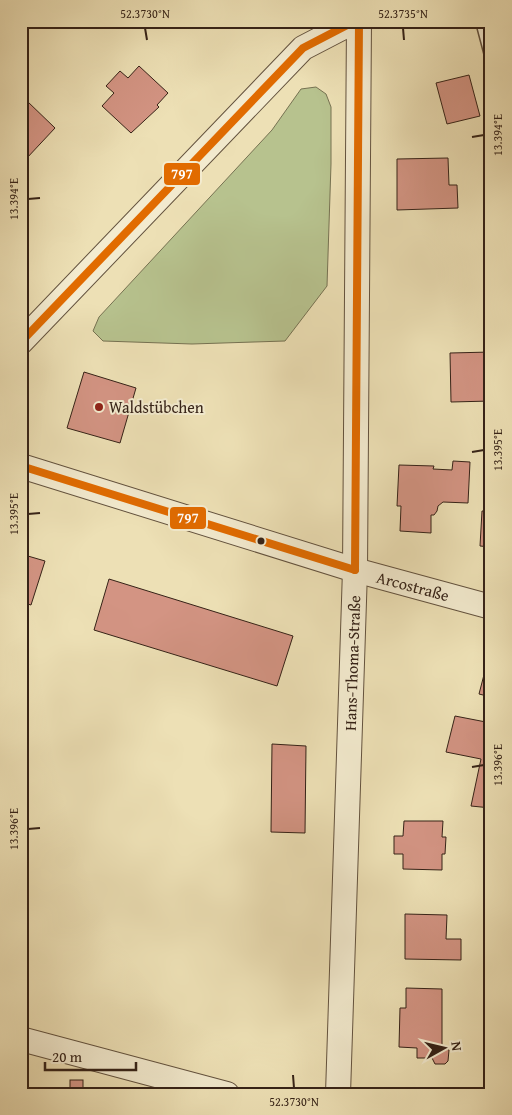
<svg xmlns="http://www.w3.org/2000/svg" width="512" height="1115" font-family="'Gentium Book Plus',serif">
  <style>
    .green { fill: #b7c28e; stroke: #767252 }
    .building { fill: #d39483; stroke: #352217 }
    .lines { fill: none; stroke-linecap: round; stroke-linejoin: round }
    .lane-casing { stroke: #63523e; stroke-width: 15 }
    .street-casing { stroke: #63523e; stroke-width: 26 }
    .lane { stroke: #f3ebcf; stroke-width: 12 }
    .street { stroke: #f3ebcf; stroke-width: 24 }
    .bus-1-casing { stroke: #f3ebcf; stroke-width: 11 }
    .bus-1 { stroke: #e16b00; stroke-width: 8 }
    .ticks { fill: none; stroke: #352217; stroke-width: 2 }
    .poi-dot { fill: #8f2418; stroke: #f3ebcf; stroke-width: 2 }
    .bus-dot { fill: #352217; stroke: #f3ebcf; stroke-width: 2 }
    .labels { text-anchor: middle; stroke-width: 4; stroke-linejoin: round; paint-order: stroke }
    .poi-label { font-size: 16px; fill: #352217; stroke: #f3ebcf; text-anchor: start }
    .street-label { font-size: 16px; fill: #352217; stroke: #f3ebcf }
    .line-badge { stroke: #f3ebcf; stroke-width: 2 }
    .badge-label { font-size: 14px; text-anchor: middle; font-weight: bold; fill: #fff }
    .neatline { fill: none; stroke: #352217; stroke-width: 2 }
    .ticks-label { font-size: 12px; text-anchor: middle; fill: #352217 }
  </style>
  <rect width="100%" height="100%" fill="#ede0b5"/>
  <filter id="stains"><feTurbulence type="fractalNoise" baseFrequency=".004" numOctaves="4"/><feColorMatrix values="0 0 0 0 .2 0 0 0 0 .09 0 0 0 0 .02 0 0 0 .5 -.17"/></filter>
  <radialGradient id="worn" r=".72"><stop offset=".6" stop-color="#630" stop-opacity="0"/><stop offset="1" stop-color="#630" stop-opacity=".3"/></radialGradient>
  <polygon class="green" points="316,87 326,94 331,107 331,164 327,286 285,341 192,344 103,341 93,331 99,317 272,130 301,89"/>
  <g class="building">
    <polygon points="139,66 168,93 157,105 159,107 131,133 102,106 114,93 106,86 120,71 128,78"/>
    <polygon points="469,75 480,116 447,124 436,83"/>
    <polygon points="27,101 55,128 26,159 21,155 21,107"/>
    <polygon points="448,158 449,185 457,185 458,208 397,210 397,159"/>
    <polygon points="491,352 491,401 451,402 450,353"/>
    <polygon points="84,372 136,388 120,443 67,428"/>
    <polygon points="453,461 470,462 468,503 443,502 438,506 437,511 434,515 431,515 431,533 400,531 401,506 397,506 399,465 434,466 433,469 452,470"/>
    <polygon points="482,511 491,511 491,547 480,546"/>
    <polygon points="21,554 45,561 31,605 21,602"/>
    <polygon points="109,579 293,636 277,686 94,630"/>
    <polygon points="486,667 491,668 491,697 479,694"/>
    <polygon points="455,716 491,723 491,808 471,806 481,759 446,752"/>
    <polygon points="272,744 306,746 305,833 271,832"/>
    <polygon points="404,821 443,821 442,837 446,837 445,854 442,854 442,870 403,869 403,854 394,854 394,836 403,836"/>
    <polygon points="405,914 447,915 446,939 461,939 461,960 405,959"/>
    <polygon points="406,988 442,989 442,1047 449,1050 448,1061 445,1064 435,1064 432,1058 417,1058 417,1048 399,1047 400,1008 406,1008"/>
    <rect x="70" y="1080" width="13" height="14"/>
  </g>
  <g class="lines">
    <g class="lane-casing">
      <polyline id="lane" points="482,21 491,55"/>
    </g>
    <g class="street-casing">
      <g id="street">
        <polyline points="21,342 303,48 355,21"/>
        <polyline points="21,466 355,570 491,607"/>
        <polyline points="21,1039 227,1094"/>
        <polyline points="338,1094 355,570 359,21"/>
      </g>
    </g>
    <use href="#lane" class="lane"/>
    <use href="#street" class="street"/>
    <g class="bus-1-casing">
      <g id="bus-1">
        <polyline points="21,342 303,48 355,21"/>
        <polyline points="21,466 355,570"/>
        <polyline points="355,570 359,21"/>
      </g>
    </g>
    <use href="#bus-1" class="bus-1"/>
  </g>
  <path class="ticks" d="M145 28 147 40M403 28 404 40M472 137 484 135M28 199 40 198M472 452 484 450M28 514 40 513M472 767 484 765M28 829 40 828M293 1075 294 1088"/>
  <circle class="poi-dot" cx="99" cy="407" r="5"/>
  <circle class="bus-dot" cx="261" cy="541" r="4.5"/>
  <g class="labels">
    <g class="poi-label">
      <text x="109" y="413">Waldstübchen</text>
    </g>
    <g class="street-label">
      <text transform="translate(413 586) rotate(15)" y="6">Arcostraße</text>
      <text transform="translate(352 663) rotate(-88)" y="6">Hans-Thoma-Straße</text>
    </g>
  </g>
  <g class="line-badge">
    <rect x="163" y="162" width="38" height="24" rx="5" fill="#e16b00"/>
    <rect x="169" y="506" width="38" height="24" rx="5" fill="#e16b00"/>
  </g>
  <g class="badge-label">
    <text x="182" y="179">797</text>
    <text x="188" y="523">797</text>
  </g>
  <rect width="512" height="1115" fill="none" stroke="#ede0b5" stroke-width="55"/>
  <g transform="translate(444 1048) rotate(82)" stroke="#f3ebcf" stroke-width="4" paint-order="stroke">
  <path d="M0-4L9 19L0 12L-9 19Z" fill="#352217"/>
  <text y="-8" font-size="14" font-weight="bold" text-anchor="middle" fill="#352217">N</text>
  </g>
  <path d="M45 1062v8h91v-8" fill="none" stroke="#352217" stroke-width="2.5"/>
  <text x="52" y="1062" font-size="15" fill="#352217" stroke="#f3ebcf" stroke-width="4" paint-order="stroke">20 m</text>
  <rect x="28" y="28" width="456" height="1060" class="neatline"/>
  <g class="ticks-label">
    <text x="145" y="18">52.3730°N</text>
    <text x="403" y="18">52.3735°N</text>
    <text transform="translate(498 135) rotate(-90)" y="4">13.394°E</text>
    <text transform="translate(14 199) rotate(-90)" y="4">13.394°E</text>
    <text transform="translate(498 450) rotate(-90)" y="4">13.395°E</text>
    <text transform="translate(14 514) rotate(-90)" y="4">13.395°E</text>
    <text transform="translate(498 765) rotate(-90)" y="4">13.396°E</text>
    <text transform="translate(14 829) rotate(-90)" y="4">13.396°E</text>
    <text x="294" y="1106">52.3730°N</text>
  </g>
  <rect width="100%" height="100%" filter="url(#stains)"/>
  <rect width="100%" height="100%" fill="url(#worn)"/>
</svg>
